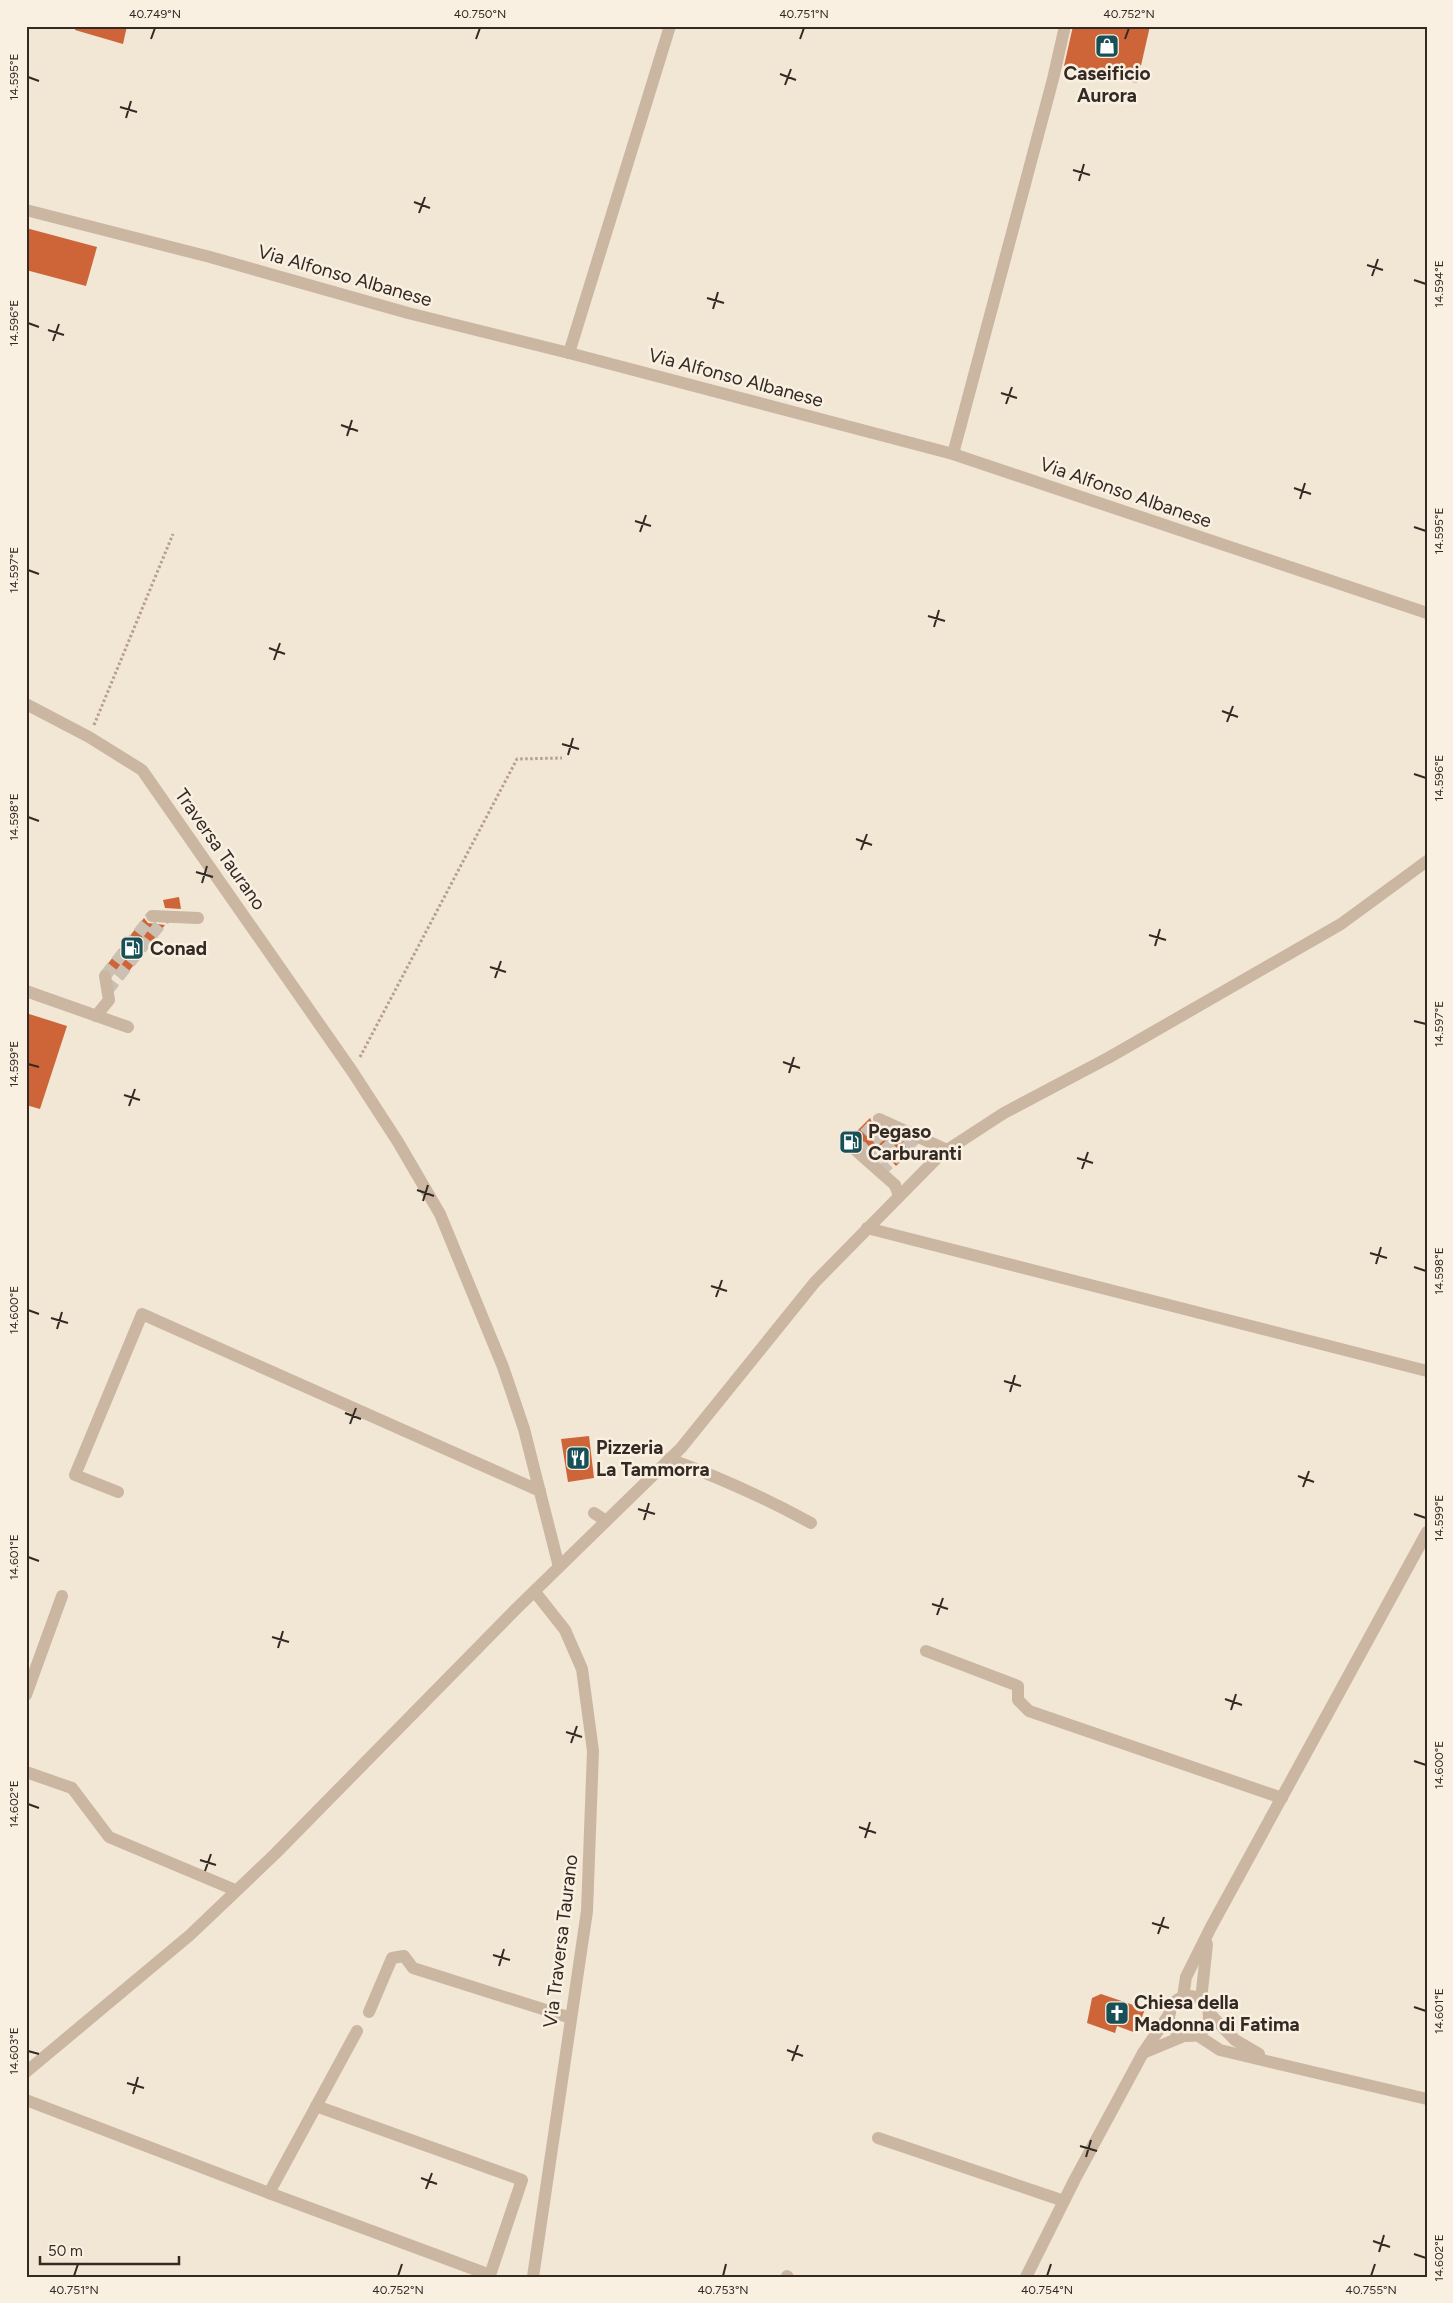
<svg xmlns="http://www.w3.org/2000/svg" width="1453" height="2303" font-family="Figtree,sans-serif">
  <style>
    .building { fill: #cd6538 }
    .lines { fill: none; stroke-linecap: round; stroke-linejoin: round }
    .minor-tunnel { stroke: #ccc0b2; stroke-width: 12; stroke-dasharray: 12 6; stroke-linecap: butt }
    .path { stroke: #b6a08b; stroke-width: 3; stroke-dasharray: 2.5 2.5; stroke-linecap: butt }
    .minor { stroke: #cab6a1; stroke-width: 12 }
    .ticks { fill: none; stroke: #342a24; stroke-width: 2 }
    .labels { text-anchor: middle; stroke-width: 5; stroke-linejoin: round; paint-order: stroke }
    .poi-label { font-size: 19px; font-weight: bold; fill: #342a24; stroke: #faf0e2; text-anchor: start }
    .street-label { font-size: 19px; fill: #342a24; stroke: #faf0e2 }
    .neatline { fill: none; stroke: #342a24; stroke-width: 2 }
    .ticks-label { font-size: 12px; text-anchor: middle; fill: #342a24 }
  </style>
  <rect width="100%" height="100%" fill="#f2e6d5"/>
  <g class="building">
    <polygon points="76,26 127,26 123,44 75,30"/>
    <polygon points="1073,26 1150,26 1137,83 1064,66"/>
    <polygon points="26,228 97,247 86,286 26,270"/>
    <polygon points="179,897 181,909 165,908 163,900"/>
    <polygon points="144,918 148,923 165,925 122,980 106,966"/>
    <polygon points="26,1013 67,1026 40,1109 26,1105"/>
    <polygon points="870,1118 873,1124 889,1137 892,1134 906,1140 914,1149 896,1166 878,1147 871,1153 852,1136"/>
    <polygon points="589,1436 594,1478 568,1482 561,1439"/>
    <polygon points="1101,1994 1145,2009 1136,2033 1117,2026 1115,2033 1087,2023 1092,1998"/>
  </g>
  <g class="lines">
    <g class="minor-tunnel">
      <polyline points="105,976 152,916"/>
      <polyline points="107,991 166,917"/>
      <polyline points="852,1147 879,1119"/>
      <polyline points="860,1154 891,1125"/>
      <polyline points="870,1163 906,1131"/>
      <polyline points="880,1172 917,1137"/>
    </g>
    <g class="path">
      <polyline points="94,725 173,534"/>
      <polyline points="360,1057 517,759 562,758"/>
    </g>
    <g class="minor">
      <polyline points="26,210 210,257 408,313 569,353 953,454 1427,613"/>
      <polyline points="569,353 670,26"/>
      <polyline points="953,454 1053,79 1065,26"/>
      <polyline points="26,704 89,737 142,770 352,1071 398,1142 440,1214 503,1367 524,1429 559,1567"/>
      <polyline points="152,916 198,918"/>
      <polyline points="26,991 128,1027"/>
      <polyline points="96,1016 109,1000 105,976"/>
      <polyline points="879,1119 947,1150"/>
      <polyline points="852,1147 895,1185 899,1196"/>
      <polyline points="867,1228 1427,1371"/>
      <path d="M669 1459C719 1477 765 1498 811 1523"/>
      <polyline points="118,1492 75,1475 142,1314 540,1491"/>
      <polyline points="594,1513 606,1521"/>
      <polyline points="926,1651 1018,1686 1018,1700 1029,1711 1282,1798"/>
      <polyline points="26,1695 62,1596"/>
      <polyline points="26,1772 72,1788 109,1837 235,1890"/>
      <circle cx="1189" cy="2016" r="20"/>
      <polyline points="1183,1997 1186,1977 1211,1927 1427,1532"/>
      <polyline points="1201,2000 1207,1944"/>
      <polyline points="369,2012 392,1958 404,1956 413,1968 571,2018"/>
      <polyline points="1209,2013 1235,2040 1259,2054"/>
      <polyline points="1197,2035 1220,2050 1427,2099"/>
      <polyline points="1143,2053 1184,2036"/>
      <polyline points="26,2072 190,1935 275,1854 516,1609 681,1448 815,1282 941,1154 1004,1113 1108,1058 1341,924 1427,861"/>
      <polyline points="26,2100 269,2193 357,2031"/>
      <polyline points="878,2138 1064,2201"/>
      <polyline points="269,2193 490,2275 522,2180 316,2106"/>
      <polyline points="787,2276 788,2277"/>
      <polyline points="533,2277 587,1911 593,1751 582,1669 565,1630 535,1592"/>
      <polyline points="1026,2277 1075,2179 1143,2053 1170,2013"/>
    </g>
  </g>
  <path class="ticks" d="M151 39 155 28M476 39 480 28M800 39 804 28M1125 39 1129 28M780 74 796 80M28 77 39 81M785 85 791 69M120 107 137 112M126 118 131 101M1073 170 1090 175M1079 181 1084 164M414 202 430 208M419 213 425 197M1367 265 1383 270M1372 276 1378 259M1414 280 1426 284M707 298 724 303M713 309 718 292M28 323 39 327M48 330 64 335M53 341 59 324M1001 393 1017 398M1006 404 1012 387M341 425 358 431M347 436 352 420M1294 488 1311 494M1300 499 1305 483M635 521 651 526M1414 527 1426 531M640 532 646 515M28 570 39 574M928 616 945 621M934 627 939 610M269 648 285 654M274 660 280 643M1222 711 1238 717M1227 722 1233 706M562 744 579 749M568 755 573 738M1414 774 1426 778M28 817 39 821M856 839 872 845M861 850 867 834M196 872 213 877M202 883 207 866M1149 935 1166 940M1155 946 1160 929M490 967 506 972M495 978 501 961M1414 1021 1426 1024M783 1062 800 1068M28 1064 39 1067M789 1073 794 1057M124 1095 140 1100M129 1106 135 1089M1077 1158 1093 1163M1082 1169 1088 1152M417 1190 434 1196M423 1201 428 1185M1370 1253 1387 1258M1376 1264 1381 1247M1414 1267 1426 1271M711 1286 727 1291M716 1297 722 1280M28 1310 39 1314M51 1318 68 1323M57 1329 62 1312M1004 1381 1021 1386M1010 1392 1015 1375M345 1413 361 1419M350 1424 356 1408M1298 1476 1314 1482M1303 1487 1309 1471M638 1509 655 1514M1414 1514 1426 1518M644 1520 649 1503M28 1557 39 1561M932 1604 948 1609M937 1615 943 1598M272 1637 289 1642M278 1648 283 1631M1225 1699 1242 1705M1231 1710 1236 1694M566 1732 582 1737M571 1743 577 1726M1414 1761 1426 1765M28 1804 39 1808M859 1827 876 1833M865 1838 870 1822M200 1860 216 1865M205 1871 211 1854M1152 1923 1169 1928M1158 1934 1164 1917M493 1955 510 1960M499 1966 504 1949M1414 2007 1426 2011M787 2050 803 2056M28 2051 39 2054M792 2061 798 2045M127 2083 144 2088M133 2094 138 2077M1080 2146 1097 2151M1086 2157 1091 2140M421 2178 437 2184M426 2189 432 2173M1373 2241 1390 2247M1379 2252 1384 2235M1414 2254 1426 2258M74 2276 78 2264M398 2276 402 2264M723 2276 726 2264M1047 2276 1051 2264M1371 2276 1375 2264"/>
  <defs>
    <g id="shop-square" transform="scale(1.25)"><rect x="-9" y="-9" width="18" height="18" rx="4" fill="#185057" stroke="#faf0e2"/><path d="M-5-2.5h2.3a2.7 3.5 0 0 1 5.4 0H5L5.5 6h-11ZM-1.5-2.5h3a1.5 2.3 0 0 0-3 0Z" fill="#fff"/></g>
    <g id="fuel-square" transform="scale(1.25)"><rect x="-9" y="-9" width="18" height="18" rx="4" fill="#185057" stroke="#faf0e2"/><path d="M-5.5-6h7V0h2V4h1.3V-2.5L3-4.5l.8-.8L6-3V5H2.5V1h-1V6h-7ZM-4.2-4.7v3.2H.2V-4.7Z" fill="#fff"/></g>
    <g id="restaurant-square" transform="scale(1.25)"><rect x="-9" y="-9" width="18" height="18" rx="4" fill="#185057" stroke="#faf0e2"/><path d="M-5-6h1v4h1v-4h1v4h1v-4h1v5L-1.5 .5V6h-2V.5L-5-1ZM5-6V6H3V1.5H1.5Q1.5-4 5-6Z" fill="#fff"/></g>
    <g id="church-square" transform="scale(1.25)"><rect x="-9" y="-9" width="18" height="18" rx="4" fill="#185057" stroke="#faf0e2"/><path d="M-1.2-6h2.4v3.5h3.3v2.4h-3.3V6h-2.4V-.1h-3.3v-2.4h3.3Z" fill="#fff"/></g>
  </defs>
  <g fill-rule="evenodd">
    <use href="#shop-square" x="1107" y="46"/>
    <use href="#fuel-square" x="132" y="948"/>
    <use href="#fuel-square" x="851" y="1142"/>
    <use href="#restaurant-square" x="578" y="1458"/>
    <use href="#church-square" x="1117" y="2013"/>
  </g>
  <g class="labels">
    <g class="poi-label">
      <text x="1107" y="80" text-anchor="middle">Caseificio<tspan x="1107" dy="22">Aurora</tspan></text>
      <text x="150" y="955">Conad</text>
      <text x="868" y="1138">Pegaso<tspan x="868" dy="22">Carburanti</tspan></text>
      <text x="596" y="1454">Pizzeria<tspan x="596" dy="22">La Tammorra</tspan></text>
      <text x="1134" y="2009">Chiesa della<tspan x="1134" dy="22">Madonna di Fatima</tspan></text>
    </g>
    <g class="street-label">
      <text transform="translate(345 275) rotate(16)" y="7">Via Alfonso Albanese</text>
      <text transform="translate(736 377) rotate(15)" y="7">Via Alfonso Albanese</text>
      <text transform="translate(1126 492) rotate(19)" y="7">Via Alfonso Albanese</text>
      <text transform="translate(221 849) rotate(55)" y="7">Traversa Taurano</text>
      <text transform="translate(560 1941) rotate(-83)" y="7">Via Traversa Taurano</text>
    </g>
  </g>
  <rect width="1453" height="2303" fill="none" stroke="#faf0e2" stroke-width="55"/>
  <path d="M40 2256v8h139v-8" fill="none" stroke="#342a24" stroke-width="2.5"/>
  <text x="48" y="2256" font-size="15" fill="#342a24" stroke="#faf0e2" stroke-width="4" paint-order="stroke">50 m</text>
  <rect x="28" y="28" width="1398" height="2248" class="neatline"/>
  <g class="ticks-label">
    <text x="155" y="18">40.749°N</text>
    <text x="480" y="18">40.750°N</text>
    <text x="804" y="18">40.751°N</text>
    <text x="1129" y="18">40.752°N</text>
    <text transform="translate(14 77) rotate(-90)" y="4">14.595°E</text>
    <text transform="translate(1439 284) rotate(-90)" y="4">14.594°E</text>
    <text transform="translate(14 323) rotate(-90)" y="4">14.596°E</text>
    <text transform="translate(1439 531) rotate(-90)" y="4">14.595°E</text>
    <text transform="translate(14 570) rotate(-90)" y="4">14.597°E</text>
    <text transform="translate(1439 778) rotate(-90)" y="4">14.596°E</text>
    <text transform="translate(14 817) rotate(-90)" y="4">14.598°E</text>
    <text transform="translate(1439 1024) rotate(-90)" y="4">14.597°E</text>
    <text transform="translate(14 1064) rotate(-90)" y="4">14.599°E</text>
    <text transform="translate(1439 1271) rotate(-90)" y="4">14.598°E</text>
    <text transform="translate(14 1310) rotate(-90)" y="4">14.600°E</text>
    <text transform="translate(1439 1518) rotate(-90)" y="4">14.599°E</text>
    <text transform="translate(14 1557) rotate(-90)" y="4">14.601°E</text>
    <text transform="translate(1439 1765) rotate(-90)" y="4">14.600°E</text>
    <text transform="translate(14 1804) rotate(-90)" y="4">14.602°E</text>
    <text transform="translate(1439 2011) rotate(-90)" y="4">14.601°E</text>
    <text transform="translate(14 2051) rotate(-90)" y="4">14.603°E</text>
    <text transform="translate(1439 2258) rotate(-90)" y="4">14.602°E</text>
    <text x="74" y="2294">40.751°N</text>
    <text x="398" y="2294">40.752°N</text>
    <text x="723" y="2294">40.753°N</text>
    <text x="1047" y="2294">40.754°N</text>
    <text x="1371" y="2294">40.755°N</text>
  </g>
</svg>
